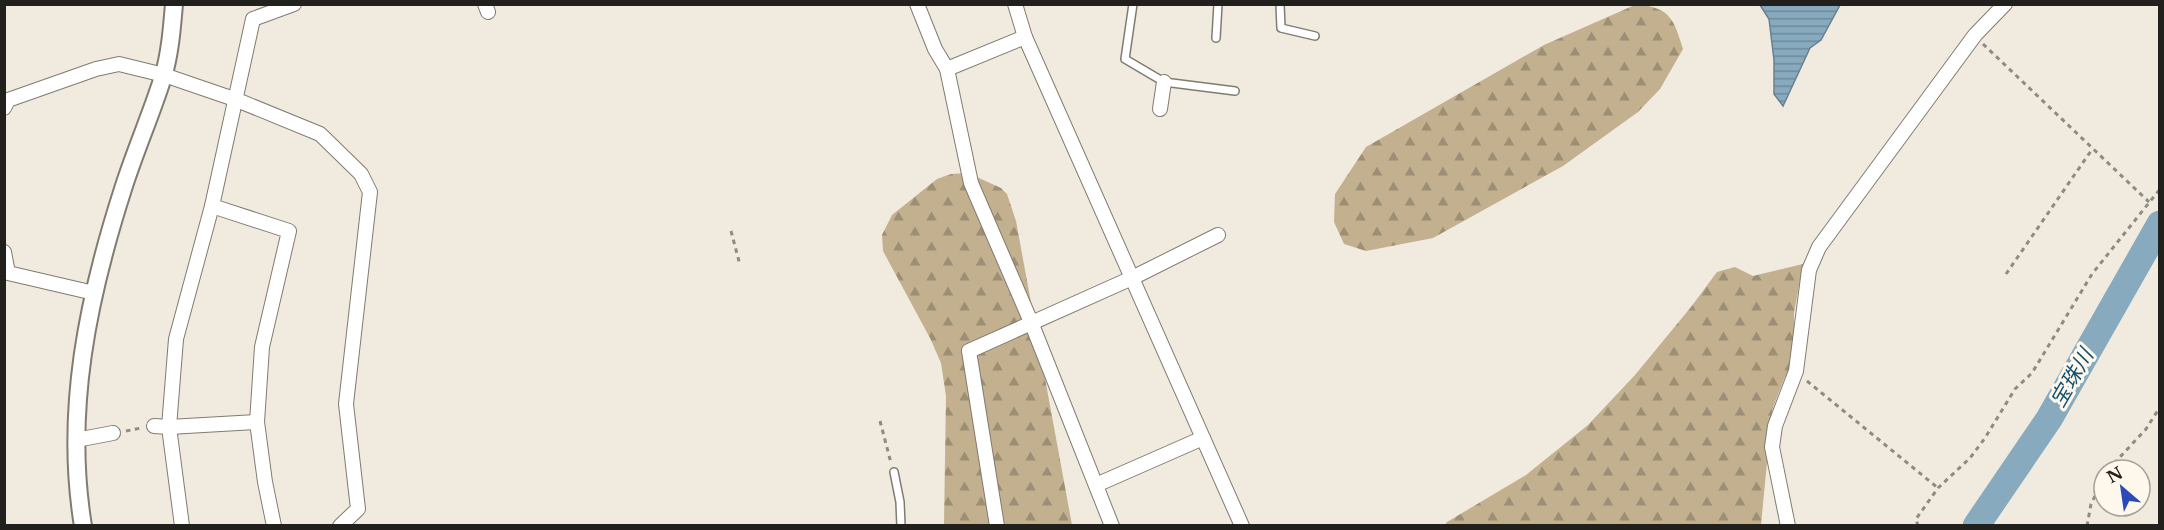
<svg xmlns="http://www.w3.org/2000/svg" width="2164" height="530" font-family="'Libre Baskerville','Noto Sans JP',serif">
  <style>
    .forest { fill: url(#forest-firs) }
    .water { fill: url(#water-rules); stroke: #69818e; stroke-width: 1.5 }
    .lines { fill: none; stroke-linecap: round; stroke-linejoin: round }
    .river { stroke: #87aabf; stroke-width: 27 }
    .service-casing { stroke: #817b71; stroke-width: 10 }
    .minor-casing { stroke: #817b71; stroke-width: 16 }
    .tertiary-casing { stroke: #817b71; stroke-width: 20 }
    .path { stroke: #8f8a82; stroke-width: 3; stroke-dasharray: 4.5 4.5; stroke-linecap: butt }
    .service { stroke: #fff; stroke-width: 7 }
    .minor { stroke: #fff; stroke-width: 14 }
    .tertiary { stroke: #fff; stroke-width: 16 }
    .labels { text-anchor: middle; stroke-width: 6; stroke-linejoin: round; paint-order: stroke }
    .water-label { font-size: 21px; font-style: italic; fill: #11516f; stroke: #fef8ec }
  </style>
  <defs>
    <pattern id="forest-firs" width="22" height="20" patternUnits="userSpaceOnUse" patternTransform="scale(1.5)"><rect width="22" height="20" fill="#c2b08f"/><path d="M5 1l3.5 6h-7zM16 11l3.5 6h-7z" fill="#9d8f74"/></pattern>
    <pattern id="water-rules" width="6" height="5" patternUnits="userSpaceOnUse" patternTransform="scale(1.5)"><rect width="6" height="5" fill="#87aabf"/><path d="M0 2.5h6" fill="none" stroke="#6e8a9a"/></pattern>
  </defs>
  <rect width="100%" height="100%" fill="#f1eadf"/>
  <g class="forest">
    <path d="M1637 4C1671 8 1674 20 1683 49L1660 89 1638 112 1563 166 1433 238 1366 251 1344 244 1334 222 1335 194 1366 147 1544 45Z"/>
    <polygon points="968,173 1001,188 1007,194 1016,221 1072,525 944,525 946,396 941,363 930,338 883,251 882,235 892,215 937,179 951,174"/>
    <polygon points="1803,264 1794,313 1794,362 1784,379 1772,410 1761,525 1444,526 1447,522 1526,475 1588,425 1635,375 1691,307 1717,272 1735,267 1753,276"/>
  </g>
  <polygon class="water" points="1760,5 1840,5 1821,40 1810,48 1783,106 1774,94 1774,60 1769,19"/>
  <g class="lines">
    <polyline class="river" points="1976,526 2049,419 2160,224"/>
    <g class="service-casing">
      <g id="service">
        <polyline points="1133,4 1125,59 1164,82 1235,91"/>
        <polyline points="1280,4 1281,28 1315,36"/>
        <polyline points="1216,38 1218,4"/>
        <polyline points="894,472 900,502 901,526"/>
      </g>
    </g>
    <g class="minor-casing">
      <g id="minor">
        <polyline points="485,4 488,12"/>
        <polyline points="917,4 935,49 947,69 1025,37"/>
        <polyline points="1015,4 1025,37 1242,526"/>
        <polyline points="947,69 971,183 1031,322 1112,526"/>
        <polyline points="4,108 8,100 96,69 119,64 164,75 237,100 320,134 361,174 370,192 346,404 358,509 340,526"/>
        <polyline points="1160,109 1164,82"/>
        <polyline points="212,206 289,231 262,347 257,422 265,482 274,526"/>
        <polyline points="4,252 8,273 94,293"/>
        <polyline points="154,426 169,427 257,422"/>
        <polyline points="76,440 113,433"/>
        <polyline points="1096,485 1203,438"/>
        <polyline points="182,526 169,427 176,339 212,206 253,19 294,4"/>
        <polyline points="997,526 969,351 1132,278 1218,235"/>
        <polyline points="1788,526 1772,447 1775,426 1796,371 1809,270 1819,247 1975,35 2005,4"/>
      </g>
    </g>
    <g class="tertiary-casing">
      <path id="tertiary" d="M83 526C64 411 88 298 123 189 135 151 151 115 163 77 170 54 172 28 174 4"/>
    </g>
    <g class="path">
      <polyline points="1983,44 2149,202"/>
      <polyline points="731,231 740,265"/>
      <polyline points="2006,274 2093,148"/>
      <polyline points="1807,381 1938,488"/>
      <polyline points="880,421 891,463"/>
      <polyline points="126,431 141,428"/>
      <polyline points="2108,470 2146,429 2160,407"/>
      <polyline points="1918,526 1916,519 1938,488 1970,458 1985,438 2015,389 2032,373 2092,274 2160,189"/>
      <polyline points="2087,526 2091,504 2104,478"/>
    </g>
    <use href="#service" class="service"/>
    <use href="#minor" class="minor"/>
    <use href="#tertiary" class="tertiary"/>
  </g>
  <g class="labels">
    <g class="water-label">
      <text transform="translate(2072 378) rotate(-60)" y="7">宝珠川</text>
    </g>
  </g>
  <rect width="2164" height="530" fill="none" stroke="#22201c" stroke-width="12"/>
  <g transform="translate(2122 488) rotate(331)"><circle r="28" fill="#fef8ec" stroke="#a6a299" stroke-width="1.5"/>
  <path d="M0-4.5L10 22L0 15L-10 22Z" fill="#2a4aba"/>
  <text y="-9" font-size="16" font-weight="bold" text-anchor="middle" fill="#22201c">N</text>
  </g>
</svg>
